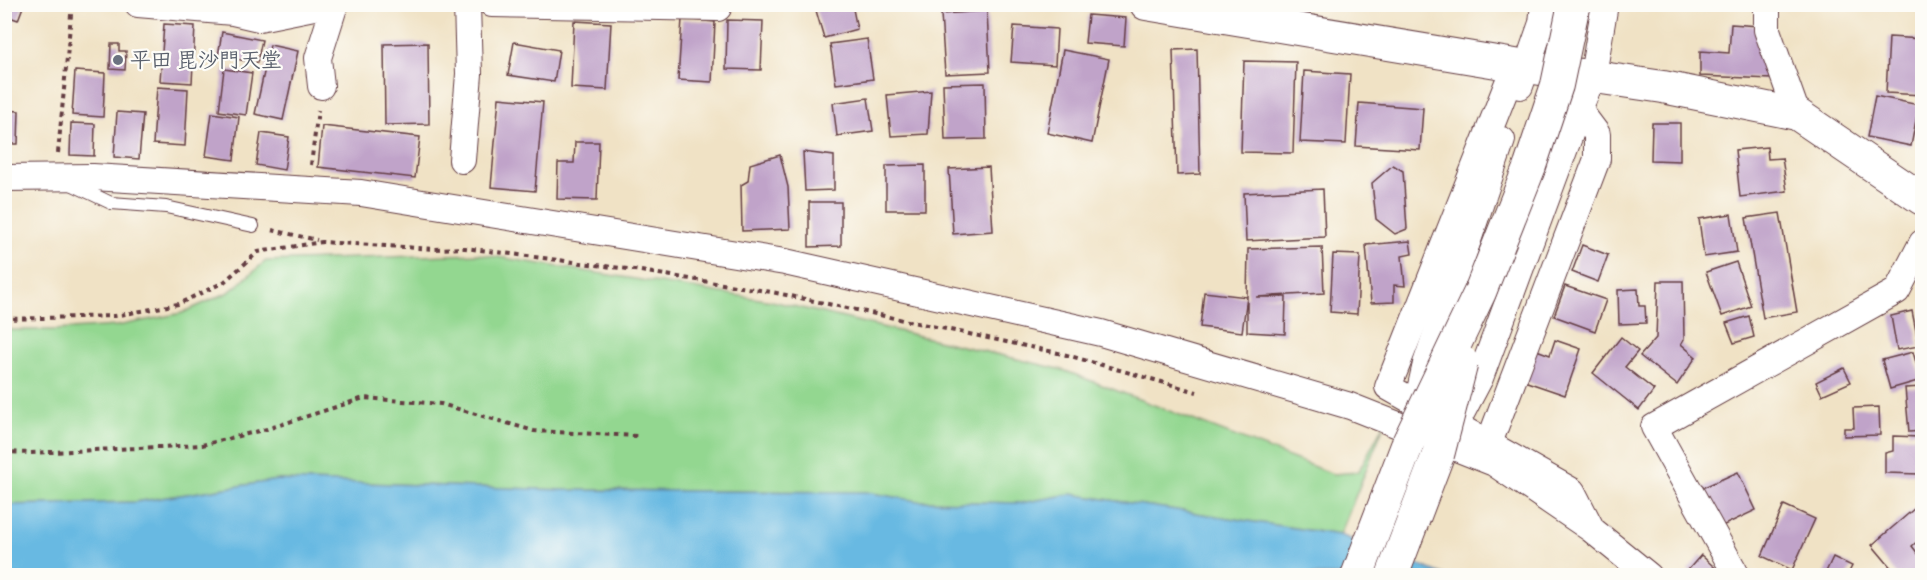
<svg xmlns="http://www.w3.org/2000/svg" width="1927" height="580" font-family="Dekko,'Klee One',sans-serif">
  <style>
    .green { fill: #93d790; stroke: #6e7b5e; stroke-width: 1.5 }
    .water { fill: #67b9e2; stroke: #586c86; stroke-width: 1.5 }
    .building { fill: #c0a3c9 }
    .lines { fill: none; stroke-linecap: round; stroke-linejoin: round }
    .service-casing { stroke: #633c42; stroke-width: 14 }
    .minor-casing { stroke: #633c42; stroke-width: 28 }
    .tertiary-casing { stroke: #633c42; stroke-width: 34 }
    .path { stroke: #633c42; stroke-width: 4; stroke-dasharray: 4.5 4.5; stroke-linecap: butt }
    .service { stroke: #fff; stroke-width: 12 }
    .minor { stroke: #fff; stroke-width: 26 }
    .tertiary { stroke: #fff; stroke-width: 32 }
    .tertiary-bridge-casing { stroke: #633c42; stroke-width: 34; stroke-linecap: butt }
    .tertiary-bridge { stroke: #fff; stroke-width: 32 }
    .worship-dot { fill: #6b7280; stroke: #fdfcf7; stroke-width: 2 }
    .labels { text-anchor: middle; stroke-width: 4.5; stroke-linejoin: round; paint-order: stroke }
    .worship-label { font-size: 21px; font-weight: bold; fill: #5b616d; stroke: #fdfcf7; text-anchor: start }
  </style>
  <rect width="100%" height="100%" fill="#fdfcf7"/>
  <filter id="ink" filterUnits="userSpaceOnUse"><feTurbulence type="fractalNoise" baseFrequency=".0167" numOctaves="2"/><feDisplacementMap in="SourceGraphic" scale="12" xChannelSelector="R" yChannelSelector="G"/><feConvolveMatrix kernelMatrix="1 2 1 2 8 2 1 2 1" color-interpolation-filters="sRGB"/></filter>
  <filter id="wash" filterUnits="userSpaceOnUse"><feTurbulence type="fractalNoise" baseFrequency=".008" numOctaves="4" result="noise"/><feDisplacementMap in="SourceGraphic" scale="24" xChannelSelector="R" yChannelSelector="G"/><feGaussianBlur stdDeviation="1.35" result="paint"/><feColorMatrix in="noise" values="0 0 0 0 0 0 0 0 0 0 0 0 0 0 0 0 0 1.4 0 .05"/><feComposite in="paint" operator="in"/></filter>
  <g filter="url(#wash)">
    <rect width="100%" height="100%" fill="#f0e2c5"/>
    <polygon class="green" points="479,254 772,301 1063,370 1333,474 1358,472 1386,420 1340,535 1071,494 1021,503 918,501 866,492 564,490 278,480 135,502 5,505 4,330 54,330 117,326 182,313 229,292 266,261"/>
    <polygon class="water" points="278,480 564,490 866,492 918,501 1021,503 1071,494 1340,535 1445,575 5,576 4,505 135,502"/>
    <g id="blocks">
      <g class="building">
        <polygon points="4,4 24,4 18,20 4,15"/>
        <polygon points="828,4 852,4 857,29 824,38 815,7"/>
        <polygon points="987,11 990,72 945,74 941,14"/>
        <polygon points="1088,15 1126,18 1124,46 1085,43"/>
        <polygon points="682,19 715,22 712,82 678,80"/>
        <polygon points="727,20 763,21 761,70 726,69"/>
        <polygon points="574,21 611,23 607,90 571,88"/>
        <polygon points="164,24 195,26 192,83 160,81"/>
        <polygon points="1731,24 1759,26 1772,79 1700,76 1700,51 1729,53"/>
        <polygon points="1014,26 1057,29 1055,65 1011,62"/>
        <polygon points="222,32 262,40 257,63 218,56"/>
        <polygon points="1889,37 1922,39 1922,95 1886,93"/>
        <polygon points="867,39 873,79 836,84 830,44"/>
        <polygon points="514,42 559,50 554,82 508,75"/>
        <polygon points="428,43 429,124 385,125 384,44"/>
        <polygon points="111,44 119,44 119,51 126,51 125,70 110,69"/>
        <polygon points="270,45 298,51 283,120 255,114"/>
        <polygon points="1197,49 1200,174 1177,175 1173,50"/>
        <polygon points="1063,50 1109,59 1092,143 1047,133"/>
        <polygon points="1244,61 1296,62 1293,153 1241,152"/>
        <polygon points="224,69 252,73 246,115 219,111"/>
        <polygon points="75,71 105,73 103,117 72,115"/>
        <polygon points="1304,71 1350,74 1346,144 1300,142"/>
        <polygon points="985,83 986,139 945,140 943,84"/>
        <polygon points="157,87 188,89 185,146 153,144"/>
        <polygon points="931,91 928,134 891,136 887,95"/>
        <polygon points="1875,96 1919,105 1911,146 1867,137"/>
        <polygon points="499,98 543,102 535,191 491,187"/>
        <polygon points="868,98 873,131 837,136 833,103"/>
        <polygon points="1359,103 1423,108 1420,150 1356,146"/>
        <polygon points="4,110 19,111 18,144 4,144"/>
        <polygon points="117,112 143,114 139,159 114,157"/>
        <polygon points="212,113 239,117 234,160 206,156"/>
        <polygon points="71,123 95,124 94,156 70,155"/>
        <polygon points="1652,123 1680,123 1680,161 1651,160"/>
        <polygon points="322,126 420,137 415,178 318,167"/>
        <polygon points="261,133 289,137 284,170 256,165"/>
        <polygon points="575,142 599,142 597,200 557,199 558,163 574,163"/>
        <polygon points="1767,147 1768,159 1782,158 1787,191 1740,197 1735,150"/>
        <polygon points="803,152 834,156 834,190 805,191"/>
        <polygon points="780,155 788,187 790,229 742,231 741,185 748,181 750,164"/>
        <polygon points="925,165 925,210 886,210 886,166"/>
        <polygon points="1393,165 1403,171 1407,229 1395,234 1376,219 1372,183"/>
        <polygon points="989,167 993,231 953,234 949,169"/>
        <polygon points="1323,189 1325,237 1246,241 1244,193"/>
        <polygon points="809,202 841,202 841,246 809,247"/>
        <polygon points="1780,213 1797,312 1763,318 1746,218"/>
        <polygon points="1731,214 1737,252 1704,257 1699,219"/>
        <polygon points="1410,241 1412,254 1402,256 1405,286 1394,285 1394,302 1371,303 1366,245"/>
        <polygon points="1582,245 1608,255 1598,282 1572,272"/>
        <polygon points="1322,247 1324,293 1256,297 1286,297 1285,334 1247,332 1247,297 1242,332 1200,327 1204,292 1247,297 1248,249"/>
        <polygon points="1333,254 1360,255 1357,314 1330,312"/>
        <polygon points="1736,262 1751,306 1722,316 1706,272"/>
        <polygon points="1658,281 1683,281 1684,339 1681,344 1696,357 1677,385 1640,356 1656,338"/>
        <polygon points="1565,286 1606,300 1595,331 1554,316"/>
        <polygon points="1638,289 1639,306 1645,306 1646,323 1619,324 1618,290"/>
        <polygon points="1912,311 1919,346 1897,350 1891,316"/>
        <polygon points="1749,316 1754,337 1734,343 1726,323"/>
        <polygon points="1621,337 1638,351 1625,367 1654,390 1639,410 1593,373"/>
        <polygon points="1555,340 1581,349 1565,395 1524,381 1534,349 1550,355"/>
        <polygon points="1913,352 1921,380 1890,389 1882,360"/>
        <polygon points="1844,368 1851,382 1822,395 1816,382"/>
        <polygon points="1922,387 1922,431 1909,432 1905,388"/>
        <polygon points="1879,407 1880,435 1844,436 1844,428 1854,428 1853,408"/>
        <polygon points="1893,436 1920,437 1920,474 1885,473 1885,453 1893,451"/>
        <polygon points="1738,472 1756,510 1720,527 1702,488"/>
        <polygon points="1784,505 1815,519 1792,570 1762,556"/>
        <polygon points="1915,508 1922,517 1922,537 1912,546 1922,559 1922,576 1898,576 1872,545"/>
        <polygon points="1701,555 1724,576 1695,576 1688,570"/>
        <polygon points="1833,557 1852,566 1847,576 1824,576"/>
      </g>
    </g>
  </g>
  <g filter="url(#ink)">
    <use href="#blocks" fill-opacity="0" stroke="#633c42" stroke-width="1.5"/>
    <g class="lines">
      <g class="service-casing">
        <polyline id="service" points="69,183 111,203 166,207 253,226"/>
      </g>
      <g class="minor-casing">
        <g id="minor">
          <polyline points="138,4 233,12 259,18 329,4"/>
          <polyline points="492,4 718,8 718,4"/>
          <polyline points="1767,4 1767,30 1797,114"/>
          <polyline points="1515,65 1388,387 1572,491 1590,526"/>
          <polyline points="321,86 318,58 335,4"/>
          <polyline points="1520,86 1542,23 1544,4"/>
          <polyline points="462,160 469,74 467,4"/>
          <polyline points="4,178 93,177 361,193 785,262 1101,333 1350,406 1494,463 1591,529 1649,576"/>
          <polyline points="1416,408 1426,364 1502,140"/>
          <polyline points="1453,429 1480,378 1579,110 1593,75 1605,4"/>
          <polyline points="1489,443 1597,159 1597,134 1579,110"/>
          <polyline points="1737,576 1654,427 1897,291 1922,243"/>
        </g>
      </g>
      <g class="tertiary-casing">
        <g id="tertiary">
          <polyline points="1146,4 1527,67 1663,87 1797,114 1922,199"/>
          <polyline points="1357,576 1408,443"/>
          <polyline points="1392,576 1438,455"/>
        </g>
      </g>
      <g class="path">
        <polyline points="58,153 72,4"/>
        <polyline points="311,165 318,110"/>
        <polyline points="272,230 317,240"/>
        <polyline points="4,319 115,316 178,304 224,282 258,252 322,242 435,249 465,248 628,269 772,292 1063,354 1197,392"/>
        <polyline points="4,452 30,453 202,445 267,429 364,398 441,404 534,431 637,436"/>
      </g>
      <use href="#service" class="service"/>
      <use href="#minor" class="minor"/>
      <use href="#tertiary" class="tertiary"/>
      <g class="tertiary-bridge-casing">
        <g id="tertiary-bridge">
          <polyline points="1408,443 1480,292 1530,166 1557,85 1574,4"/>
          <polyline points="1438,455 1462,362"/>
        </g>
      </g>
      <use href="#tertiary-bridge" class="tertiary-bridge"/>
    </g>
  </g>
  <circle class="worship-dot" cx="118" cy="60" r="6"/>
  <g class="labels">
    <g class="worship-label">
      <text x="130" y="67">平田 毘沙門天堂</text>
    </g>
  </g>
  <rect width="1927" height="580" fill="none" stroke="#fdfcf7" stroke-width="24"/>
</svg>
